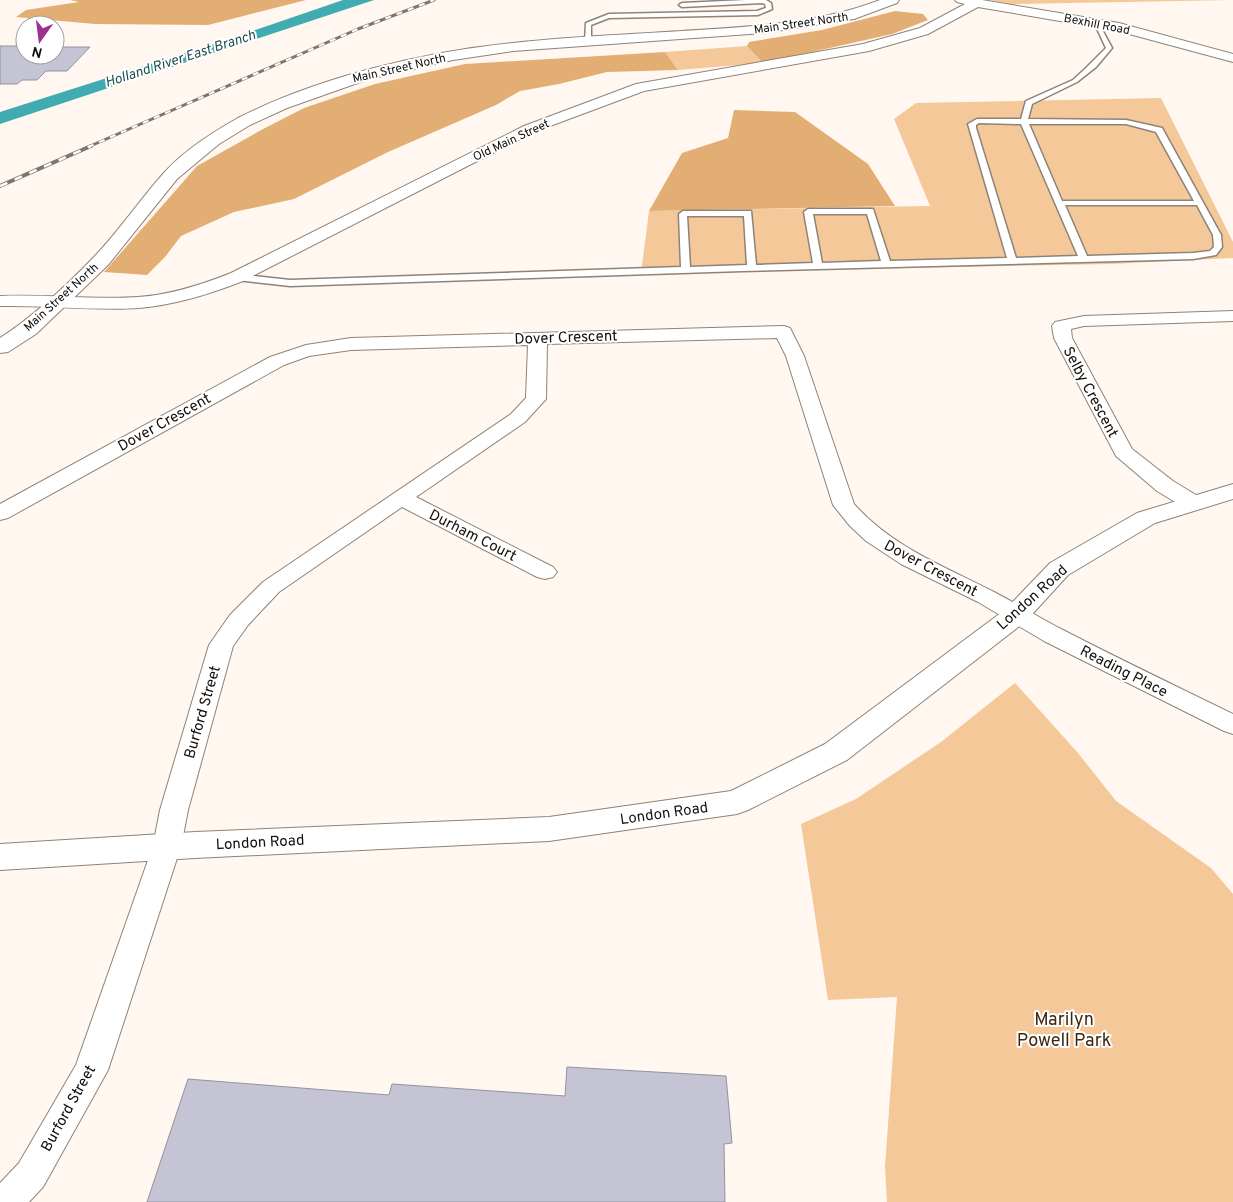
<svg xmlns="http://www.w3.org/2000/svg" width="1233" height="1202" font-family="Overpass,sans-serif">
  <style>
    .green { fill: #f4c899 }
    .forest { fill: #e3ae74 }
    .water { fill: #40abb1 }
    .building { fill: #c4c4d4; stroke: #9293a2 }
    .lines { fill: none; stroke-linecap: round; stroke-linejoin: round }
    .lane-casing { stroke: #8e8377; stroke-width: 3 }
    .street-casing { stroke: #8e8377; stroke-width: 2 }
    .secondary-casing { stroke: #8e8377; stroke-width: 2 }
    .lane { fill: #fff; fill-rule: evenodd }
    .street { fill: #fff; fill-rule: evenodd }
    .secondary { fill: #fff; fill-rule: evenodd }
    .rail-far1-casing { stroke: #7c7671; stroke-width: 3 }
    .rail-casing { stroke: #7c7671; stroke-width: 4 }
    .rail-far1 { stroke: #fff; stroke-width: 2; stroke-dasharray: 6; stroke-linecap: butt }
    .rail { stroke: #fff; stroke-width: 2.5; stroke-dasharray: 8; stroke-linecap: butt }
    .labels { text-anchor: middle; stroke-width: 4; stroke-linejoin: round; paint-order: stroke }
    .far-street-label { font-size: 12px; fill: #130f0a; stroke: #fff }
    .far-water-label { font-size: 14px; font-style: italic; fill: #1d4c4f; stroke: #fff }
    .street-label { font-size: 15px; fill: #130f0a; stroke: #fff }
    .near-park-label { font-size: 18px; fill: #3e280f; stroke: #fff }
  </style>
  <rect width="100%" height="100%" fill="#fff7f0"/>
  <g class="green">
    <polygon points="990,0 1232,0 1013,4"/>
    <polygon points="747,46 763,63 678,70 665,52"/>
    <polygon points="1161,98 1233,242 1233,258 1111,264 641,273 649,211 930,206 894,119 916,103"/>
    <polygon points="1015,683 1078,753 1116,801 1211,868 1233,894 1233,1202 887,1202 885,1167 897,997 828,1000 801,824 856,799 941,742"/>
  </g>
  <g class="forest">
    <polygon points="70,0 306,0 208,25 95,24 16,17 26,10 79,2"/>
    <polygon points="895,11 923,14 928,20 892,34 763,63 747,46 749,42 822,30"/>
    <polygon points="665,52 678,70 607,72 559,84 520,91 496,105 388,152 294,199 234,212 181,236 165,257 147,275 104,272 197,166 263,129 304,108 375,84 465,64"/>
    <polygon points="734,110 795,112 868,164 895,206 649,211 682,153 728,138"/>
  </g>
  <polygon class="water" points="343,0 374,0 0,124 0,112 223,41"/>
  <g class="building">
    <polygon points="0,46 25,46 25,55 55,55 55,47 90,47 67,71 46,71 37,80 22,80 17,84 0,84"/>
    <polygon points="567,1067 726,1076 732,1143 724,1144 725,1202 147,1202 188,1079 389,1095 392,1084 565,1096"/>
  </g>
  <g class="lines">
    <g class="lane-casing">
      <g id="lane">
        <polygon points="746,0 766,0 771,3 772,9 758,15 609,18 591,25 591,41 588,43 585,41 586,23 609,14 757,11 766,8 765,4 762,3 682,7 679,5 682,3"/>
        <path d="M1094 22H1098L1112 48 1096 67 1077 82 1032 104 1028 119 1126 120 1162 128 1221 235 1222 247 1216 255 1193 259 742 271 290 286 237 280 232 277 237 274 290 280 681 267 679 214 683 211H751L756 265 813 263 804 212 808 209H873L890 261 1007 258 968 124 977 119H1021L1026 101 1073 80 1086 68 1106 48ZM979 123 1021 124 1078 256 1016 258 976 128V125ZM1029 124H1126L1156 132 1194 201H1062ZM1065 205H1197L1213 235 1214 247 1210 251 1193 253 1087 256ZM813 214H867L881 261 822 263ZM687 216H744L747 265 690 267Z"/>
      </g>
    </g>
    <g class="street-casing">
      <g id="street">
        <path d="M955 0H982L1119 23 1233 54V62L1118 31 978 7 928 34 869 51 644 91 534 132 243 281C210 294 175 305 139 308 93 311 46 305 0 306V296C46 294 92 300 138 297 170 295 201 285 231 273L524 126 636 84 863 44 920 28 965 4 957 2Z"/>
        <polygon points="1233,311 1233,321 1084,326 1071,329 1072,338 1132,449 1173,481 1201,498 1204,503 1201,508 1193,510 1185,508 1157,491 1116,456 1054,338 1052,326 1055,322 1084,316"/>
        <path d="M784 326 790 328 804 356 854 504C892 547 944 566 994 592 1017 604 1040 618 1063 630 1119 659 1176 686 1233 714V734L1224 731 1044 641 978 602 901 564 866 541 850 526 833 505 786 356 777 338 547 344 546 399 525 422 416 497 553 567 557 572 553 577 545 579 537 577 402 507 279 592 248 625 233 646 188 810 181 846 108 1070 43 1187 29 1202H0V1183L19 1163 76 1065 153 846 160 810 209 645 230 615 263 582 511 414 526 398 528 345 351 350 309 356 284 365 8 518 0 520V504L270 357 306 345 351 338Z"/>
      </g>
    </g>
    <g class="secondary-casing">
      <g id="secondary">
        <path d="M880 0H899L897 3 854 19 764 33 513 51 453 60 369 79 287 108 250 125 219 144 177 179 108 265 36 334 8 352 0 353V338C33 317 66 286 94 257 119 231 139 201 163 174 182 152 213 132 238 118 319 77 423 52 513 43 564 37 615 35 666 32 737 27 813 26 880 0Z"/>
        <polygon points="1233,484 1233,499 1155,523 1068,575 1026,621 847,760 748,810 737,814 549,841 195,858 0,870 0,844 195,832 549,817 731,791 825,744 1006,609 1050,563 1137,513"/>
      </g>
    </g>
    <use href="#lane" class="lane"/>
    <use href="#street" class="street"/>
    <use href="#secondary" class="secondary"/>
    <g class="rail-far1-casing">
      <polyline id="rail-far1" points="88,147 358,29 434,0"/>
    </g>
    <g class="rail-casing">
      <polyline id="rail" points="0,186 91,146"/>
    </g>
    <use href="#rail-far1" class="rail-far1"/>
    <use href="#rail" class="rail"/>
  </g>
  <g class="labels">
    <g class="far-street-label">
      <text transform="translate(801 23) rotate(-8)" y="4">Main Street North</text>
      <text transform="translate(1097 24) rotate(11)" y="4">Bexhill Road</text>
      <text transform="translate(399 68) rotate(-13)" y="4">Main Street North</text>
      <text transform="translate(511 140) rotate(-25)" y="4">Old Main Street</text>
      <text transform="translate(61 297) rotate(-42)" y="4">Main Street North</text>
    </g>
    <g class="far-water-label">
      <text transform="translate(180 58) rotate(-18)" y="5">Holland River East Branch</text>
    </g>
    <g class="street-label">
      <text transform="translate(566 337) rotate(-2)" y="5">Dover Crescent</text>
      <text transform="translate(1091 392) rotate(62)" y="5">Selby Crescent</text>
      <text transform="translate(164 422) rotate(-29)" y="5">Dover Crescent</text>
      <text transform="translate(473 535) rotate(27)" y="5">Durham Court</text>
      <text transform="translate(931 568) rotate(28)" y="5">Dover Crescent</text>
      <text transform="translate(1032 597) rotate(-42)" y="5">London Road</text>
      <text transform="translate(1124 671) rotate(27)" y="5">Reading Place</text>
      <text transform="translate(202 712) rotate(-74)" y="5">Burford Street</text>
      <text transform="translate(664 813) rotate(-8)" y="5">London Road</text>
      <text transform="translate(260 842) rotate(-3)" y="5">London Road</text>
      <text transform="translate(68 1108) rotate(-61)" y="5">Burford Street</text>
    </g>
    <g class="near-park-label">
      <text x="1064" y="1025">Marilyn<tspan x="1064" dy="21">Powell Park</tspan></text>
    </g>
  </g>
  <g transform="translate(40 40) rotate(194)"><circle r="24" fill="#ffffff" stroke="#a19f9d"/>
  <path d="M0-4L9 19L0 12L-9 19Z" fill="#9a3193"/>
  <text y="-8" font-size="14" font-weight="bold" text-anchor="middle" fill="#130f0a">N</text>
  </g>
</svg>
